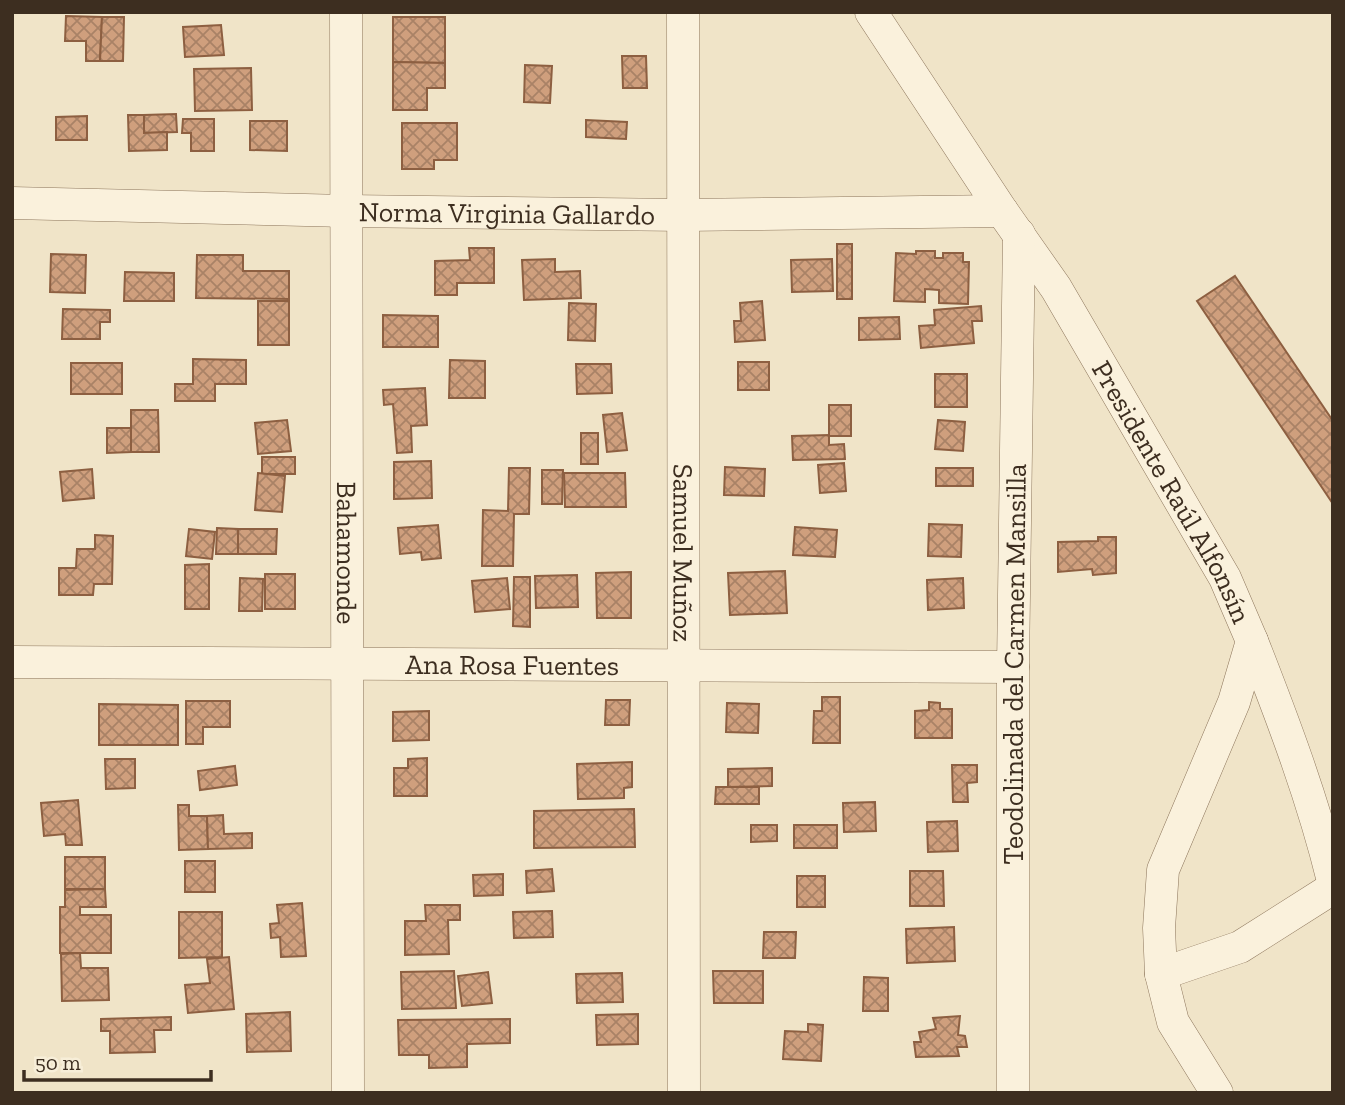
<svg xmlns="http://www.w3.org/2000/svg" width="1345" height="1105" font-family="'Zilla Slab',serif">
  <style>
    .building { fill: url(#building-cross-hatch); stroke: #8d5f41; stroke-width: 2 }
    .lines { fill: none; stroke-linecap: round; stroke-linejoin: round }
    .minor-casing { stroke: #8d765c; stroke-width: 33 }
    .minor { stroke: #faf1dc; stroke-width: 32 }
    .labels { text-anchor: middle; stroke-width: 6; stroke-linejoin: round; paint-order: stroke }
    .street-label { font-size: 28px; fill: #3d2e20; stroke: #f7eed8 }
  </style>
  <defs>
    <pattern id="building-cross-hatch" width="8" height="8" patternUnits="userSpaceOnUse" patternTransform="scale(1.75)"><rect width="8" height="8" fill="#cf9f7d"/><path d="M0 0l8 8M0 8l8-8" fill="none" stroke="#a98266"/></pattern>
  </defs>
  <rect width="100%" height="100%" fill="#f0e4c8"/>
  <g class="building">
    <polygon points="66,16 102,17 100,61 86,61 86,41 65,41"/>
    <polygon points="102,17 124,17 123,61 100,61"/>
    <polygon points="393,17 445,17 445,63 393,62"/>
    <polygon points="221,25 224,55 185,57 183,27"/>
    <polygon points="622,56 646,56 647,88 623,88"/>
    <polygon points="393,62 445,63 445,88 427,88 427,110 393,110"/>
    <polygon points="525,65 552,66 550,103 524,102"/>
    <polygon points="251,68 252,110 195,111 194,69"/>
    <polygon points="176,114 177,132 144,133 144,115"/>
    <polygon points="128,115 144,115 144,133 167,132 167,150 129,151"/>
    <polygon points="87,116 87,140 56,140 56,117"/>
    <polygon points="183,119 214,119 214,151 191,151 191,133 182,133"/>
    <polygon points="586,120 627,122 626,139 586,137"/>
    <polygon points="250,121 287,121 287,151 250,150"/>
    <polygon points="402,123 457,123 457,160 434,160 434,169 402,169"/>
    <rect x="837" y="244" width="15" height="55"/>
    <polygon points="469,248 494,248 494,283 457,283 457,295 435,295 435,261 470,260"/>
    <polygon points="916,251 935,251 935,258 943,258 943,253 963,253 963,262 969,262 968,304 939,303 939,290 925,289 925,302 894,301 896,253 916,254"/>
    <polygon points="51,254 86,255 85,293 50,292"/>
    <polygon points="197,255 243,255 243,271 289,271 289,299 196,298"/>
    <polygon points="555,259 555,272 580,271 581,298 524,300 522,260"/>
    <polygon points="832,259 833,291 792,292 791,260"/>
    <polygon points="125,272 174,273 174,301 124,301"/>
    <polygon points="1235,276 1333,421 1333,504 1197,301"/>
    <rect x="258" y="301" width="31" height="44"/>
    <polygon points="762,301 765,340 735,342 734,321 741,321 740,303"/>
    <polygon points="569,303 596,304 595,341 568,340"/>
    <polygon points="981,306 982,321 972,321 974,343 921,348 919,326 935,325 934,310"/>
    <polygon points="63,309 110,310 110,322 100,322 100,339 62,339"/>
    <polygon points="383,315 438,316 438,347 383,347"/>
    <polygon points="899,317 900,339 859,340 859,318"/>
    <polygon points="193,359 246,360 246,384 215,384 215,401 175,401 175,384 193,384"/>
    <polygon points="450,360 485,361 485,398 449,398"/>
    <rect x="738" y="362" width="31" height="28"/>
    <rect x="71" y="363" width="51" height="31"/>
    <polygon points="576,364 611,364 612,393 577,394"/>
    <rect x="935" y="374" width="32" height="33"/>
    <polygon points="425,388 427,425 411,426 412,452 397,453 393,404 384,405 383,390"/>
    <rect x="829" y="405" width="22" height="31"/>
    <polygon points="131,410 158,410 159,452 131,452"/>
    <polygon points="622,413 627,450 607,452 603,415"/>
    <polygon points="287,420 291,451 258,454 255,423"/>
    <polygon points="938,420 965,422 963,451 935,449"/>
    <polygon points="107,428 131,428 131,452 107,453"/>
    <rect x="581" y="433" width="17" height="31"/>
    <polygon points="829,435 829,445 844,444 845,459 793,460 792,436"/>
    <rect x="262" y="457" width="33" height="17"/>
    <polygon points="431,461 432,498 394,499 394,462"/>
    <polygon points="844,463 846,491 820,493 818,465"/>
    <polygon points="725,467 765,469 764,496 724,495"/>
    <polygon points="509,468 530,468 529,514 514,514 513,566 482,566 483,510 508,511"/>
    <rect x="936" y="468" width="37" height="18"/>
    <polygon points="92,469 94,498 63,501 60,472"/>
    <polygon points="542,470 563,470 562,504 542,504"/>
    <polygon points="258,473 285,476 282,512 255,510"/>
    <polygon points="564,473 625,473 626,507 565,507"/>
    <polygon points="929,524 962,525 961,557 928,556"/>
    <polygon points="438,525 441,558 422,560 421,552 400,554 398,528"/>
    <polygon points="795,527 837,530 835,557 793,555"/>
    <polygon points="217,528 238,529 238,554 216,554"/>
    <polygon points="189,529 215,532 212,559 186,556"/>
    <polygon points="238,529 277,529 276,554 238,554"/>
    <polygon points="95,535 113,536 112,584 94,584 93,595 59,595 59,568 76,568 77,549 95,549"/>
    <polygon points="1098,537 1116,537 1116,573 1093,575 1092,569 1058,572 1058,542 1098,541"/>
    <polygon points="209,564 209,609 185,609 185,565"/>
    <polygon points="785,571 787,613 730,615 728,573"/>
    <polygon points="631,572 631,618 597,618 596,573"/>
    <rect x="265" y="574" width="30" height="35"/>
    <polygon points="577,575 578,607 536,608 535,576"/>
    <polygon points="514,577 530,577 530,627 513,626"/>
    <polygon points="240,578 263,579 262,611 239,611"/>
    <polygon points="507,578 510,609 475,612 472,581"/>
    <polygon points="963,578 964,608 928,610 927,580"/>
    <polygon points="822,697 840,697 840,743 813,743 814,711 822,711"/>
    <polygon points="606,700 630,700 629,725 605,725"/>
    <polygon points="186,701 230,701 230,727 203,727 203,744 186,744"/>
    <polygon points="929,702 940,703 940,709 952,709 952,738 915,738 915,711 929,710"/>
    <polygon points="727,703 759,704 758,733 726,732"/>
    <polygon points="99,704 178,705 178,745 99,745"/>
    <polygon points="429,711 429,740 393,741 393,712"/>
    <polygon points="427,758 427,796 394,796 394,768 408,768 408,759"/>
    <polygon points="105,759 135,759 135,788 106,789"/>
    <polygon points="632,762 632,787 624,788 624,798 578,799 577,764"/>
    <polygon points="952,765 977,765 977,782 967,783 968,802 953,802"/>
    <polygon points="235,766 237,785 200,790 198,771"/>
    <polygon points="772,768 772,786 728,787 728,769"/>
    <polygon points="716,787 759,787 759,804 715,804"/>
    <polygon points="78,800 82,845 66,845 65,834 44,836 41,803"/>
    <polygon points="875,802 876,831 844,832 843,803"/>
    <polygon points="178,805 189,805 189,816 207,816 208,849 179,850"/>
    <polygon points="634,809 635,847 534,848 534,811"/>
    <polygon points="223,815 224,834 252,833 252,848 208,849 207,816"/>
    <polygon points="957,821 958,851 928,852 927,822"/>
    <polygon points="751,825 777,825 777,841 751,842"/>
    <rect x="794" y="825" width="43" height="23"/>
    <rect x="65" y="857" width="40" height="32"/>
    <rect x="185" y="861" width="30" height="31"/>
    <polygon points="552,869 554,891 527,893 526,871"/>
    <polygon points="910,871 943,871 944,906 910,906"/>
    <polygon points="503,874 503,895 474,896 473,875"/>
    <rect x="797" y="876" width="28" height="31"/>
    <polygon points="105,889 106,907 80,907 80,915 111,915 111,953 60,953 60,907 65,907 65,890"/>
    <polygon points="302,903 306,956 281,957 280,937 271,938 270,924 279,923 277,905"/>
    <polygon points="425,905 460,905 460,920 448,920 449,954 405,955 405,921 426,921"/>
    <polygon points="552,911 553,937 514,938 513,912"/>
    <polygon points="179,912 222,912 222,957 179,958"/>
    <polygon points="954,927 955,961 907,963 906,929"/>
    <polygon points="764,932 796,932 795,958 763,958"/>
    <polygon points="80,953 81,968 108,968 109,1000 62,1001 61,954"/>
    <polygon points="229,957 234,1009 188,1013 185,985 210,983 207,959"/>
    <polygon points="454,971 456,1008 402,1009 401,972"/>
    <polygon points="713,971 763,971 763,1003 714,1003"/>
    <polygon points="488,972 492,1003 462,1006 458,976"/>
    <polygon points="622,973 623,1002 577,1003 576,974"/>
    <polygon points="864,977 888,978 888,1011 863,1011"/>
    <polygon points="290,1012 291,1051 247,1052 246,1014"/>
    <polygon points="638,1014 638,1044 597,1045 596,1015"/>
    <polygon points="960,1016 958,1035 965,1036 967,1047 957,1047 959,1056 916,1057 914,1042 921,1042 919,1032 936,1029 933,1018"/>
    <polygon points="171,1017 171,1030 154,1030 155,1052 110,1053 110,1031 101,1031 101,1019"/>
    <polygon points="510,1019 510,1043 467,1044 467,1067 429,1068 429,1055 399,1055 398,1020"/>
    <polygon points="808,1024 823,1025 821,1061 783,1059 785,1031 808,1032"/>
  </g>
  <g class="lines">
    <g class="minor-casing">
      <g id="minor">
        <path id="s1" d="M346 12 348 1093"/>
        <path id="s2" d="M683 12 684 1093"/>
        <path id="s3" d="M871 12 1002 211 1056 288 1225 578 1252 641 1234 702 1163 870 1159 928 1161 974 1173 1022 1217 1093"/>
        <path id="s4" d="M12 203 346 211 684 215 1002 211"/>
        <path d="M1252 641C1283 720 1313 799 1333 881"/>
        <path id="s5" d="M12 662 1013 667"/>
        <polyline points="1161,974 1240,947 1333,888"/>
        <path id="s6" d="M1013 1093V667L1019 234"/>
      </g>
    </g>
    <use href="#minor" class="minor"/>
  </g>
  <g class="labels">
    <g class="street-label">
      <text dy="10" stroke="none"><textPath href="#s4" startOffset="495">Norma Virginia Gallardo</textPath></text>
      <text dy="10" stroke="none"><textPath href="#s3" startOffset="567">Presidente Raúl Alfonsín</textPath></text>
      <text dy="10" stroke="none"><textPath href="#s1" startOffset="541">Bahamonde</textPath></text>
      <text dy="10" stroke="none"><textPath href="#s2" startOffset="541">Samuel Muñoz</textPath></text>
      <text dy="10" stroke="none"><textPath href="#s5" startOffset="500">Ana Rosa Fuentes</textPath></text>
      <text dy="10" stroke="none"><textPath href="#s6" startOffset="429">Teodolinada del Carmen Mansilla</textPath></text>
    </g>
  </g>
  <rect width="1345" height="1105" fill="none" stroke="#3d2e20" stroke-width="28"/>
  <path d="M24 1070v10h187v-10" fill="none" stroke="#3d2e20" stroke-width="3.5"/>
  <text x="35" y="1070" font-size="21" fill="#3d2e20" stroke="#f7eed8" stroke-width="5" paint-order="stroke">50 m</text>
</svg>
